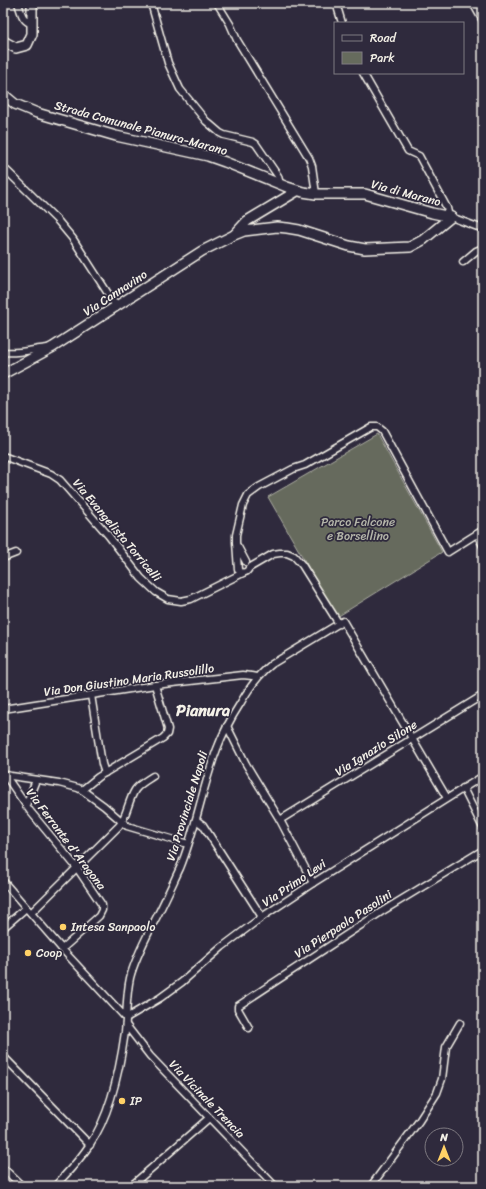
<svg xmlns="http://www.w3.org/2000/svg" width="486" height="1189" font-family="Sriracha,sans-serif">
  <style>
    .green { fill: #666b5d; stroke: #adaea2 }
    .lines { fill: none; stroke-linecap: round; stroke-linejoin: round }
    .street-casing { stroke: #f4f1e8; stroke-width: 9 }
    .secondary-casing { stroke: #f4f1e8; stroke-width: 12 }
    .street { stroke: #2f2a3d; stroke-width: 6 }
    .secondary { stroke: #2f2a3d; stroke-width: 9 }
    .poi-dot { fill: #ffd166; stroke: #2f2a3d; stroke-width: 1.5 }
    .labels { text-anchor: middle; stroke-width: 3.5; stroke-linejoin: round; paint-order: stroke }
    .street-label { font-size: 12px; fill: #f4f1e8; stroke: #2f2a3d }
    .park-label { font-size: 12px; fill: #b4b5a9; stroke: #2f2a3d }
    .poi-label { font-size: 12px; fill: #f4f1e8; stroke: #2f2a3d; text-anchor: start }
    .district-label { font-size: 16px; font-weight: bold; fill: #f4f1e8; stroke: #2f2a3d }
  </style>
  <rect width="100%" height="100%" fill="#2f2a3d"/>
  <filter id="ink" filterUnits="userSpaceOnUse"><feTurbulence type="fractalNoise" baseFrequency=".025" numOctaves="2"/><feDisplacementMap in="SourceGraphic" scale="8" xChannelSelector="R" yChannelSelector="G"/><feConvolveMatrix kernelMatrix="1 2 1 2 8 2 1 2 1" color-interpolation-filters="sRGB"/></filter>
  <g filter="url(#ink)">
    <polygon class="green" points="377,434 442,552 337,617 268,497"/>
    <g class="lines">
      <g class="street-casing">
        <g id="street">
          <path d="M18 3C21 12 22 21 32 24"/>
          <polyline points="151,3 168,63 180,89 206,121 220,133 224,135 253,142 256,144 278,176 280,184"/>
          <polyline points="217,3 230,24 237,40 309,158 312,166 316,194"/>
          <polyline points="336,3 342,23"/>
          <polyline points="473,3 483,21"/>
          <polyline points="363,73 408,151 419,156 447,208 449,217"/>
          <polyline points="3,167 58,221 73,239 116,306"/>
          <polyline points="451,217 483,229"/>
          <polyline points="463,262 476,251 483,248"/>
          <path d="M3 352C18 354 34 349 49 348"/>
          <polyline points="3,456 51,474 60,480 108,535 141,578 156,592 168,599 181,601 191,599 243,573"/>
          <polyline points="477,534 483,546"/>
          <polyline points="238,547 246,562"/>
          <polyline points="3,558 16,553"/>
          <path d="M339 624 302 565 294 556 287 553H280L273 554 249 568C247 573 242 574 238 570L236 542V535L243 505 248 495 259 487 293 469 305 465 371 427H377L382 431 448 552 483 530"/>
          <polyline points="91,695 102,764 105,773"/>
          <polyline points="3,709 155,685 243,675 252,676 257,677"/>
          <polyline points="227,726 246,764 280,820 313,883"/>
          <polyline points="3,774 11,776 59,783 78,788 82,790 104,806 127,826 188,844"/>
          <polyline points="5,775 30,811 77,868 102,905 102,910 99,916 62,949"/>
          <polyline points="463,788 483,828"/>
          <polyline points="82,790 98,777 163,738 167,734 168,729 155,685"/>
          <polyline points="26,805 36,780"/>
          <polyline points="196,820 203,825 262,917"/>
          <polyline points="280,820 483,695"/>
          <polyline points="3,881 62,949 126,1018"/>
          <path d="M31 913 119 826C127 816 128 801 135 790 139 784 147 780 153 776"/>
          <polyline points="3,928 26,908"/>
          <polyline points="126,1018 160,998 182,982 222,947 262,917 313,883 483,776"/>
          <polyline points="126,1025 150,1056 275,1186"/>
          <polyline points="249,1028 238,1009 238,1006 381,912 483,850"/>
          <polyline points="3,1056 90,1145"/>
          <polyline points="3,1168 22,1186"/>
          <path d="M55 1186C67 1173 80 1160 90 1144 111 1114 120 1068 125 1032 127 1014 126 996 130 978 135 958 146 938 155 920 164 903 172 885 180 868 196 829 202 788 217 749 223 733 231 718 240 704 249 688 258 675 272 664L343 621 447 798"/>
          <polyline points="131,1186 209,1118"/>
          <polyline points="371,1186 419,1121 437,1093 442,1079 446,1047 460,1023"/>
        </g>
      </g>
      <g class="secondary-casing">
        <g id="secondary">
          <polyline points="3,41 16,48 27,45 32,34 32,3"/>
          <polyline points="3,94 15,104 37,113 116,136 208,156 225,162 287,187 303,192 316,194 365,194 432,213 451,217"/>
          <polyline points="235,234 247,221 297,191"/>
          <polyline points="3,374 53,347 202,251 234,235 244,231 277,227 287,228 299,230 349,246 365,249 410,247 423,240 451,217"/>
        </g>
      </g>
      <use href="#street" class="street"/>
      <use href="#secondary" class="secondary"/>
    </g>
  </g>
  <g class="poi-dot">
    <circle cx="63" cy="927" r="4"/>
    <circle cx="28" cy="953" r="4"/>
    <circle cx="122" cy="1101" r="4"/>
  </g>
  <g class="labels">
    <g class="street-label">
      <text transform="translate(141 128) rotate(15)" y="4">Strada Comunale Pianura-Marano</text>
      <text transform="translate(406 193) rotate(15)" y="4">Via di Marano</text>
      <text transform="translate(115 293) rotate(-33)" y="4">Via Cannavino</text>
      <text transform="translate(117 530) rotate(50)" y="4">Via Evangelista Torricelli</text>
      <text transform="translate(129 680) rotate(-8)" y="4">Via Don Giustino Maria Russolillo</text>
      <text transform="translate(376 748) rotate(-32)" y="4">Via Ignazio Silone</text>
      <text transform="translate(187 806) rotate(-73)" y="4">Via Provinciale Napoli</text>
      <text transform="translate(66 839) rotate(53)" y="4">Via Ferrante d'Aragona</text>
      <text transform="translate(294 883) rotate(-34)" y="4">Via Primo Levi</text>
      <text transform="translate(343 924) rotate(-33)" y="4">Via Pierpaolo Pasolini</text>
      <text transform="translate(207 1099) rotate(46)" y="4">Via Vicinale Trencia</text>
    </g>
    <g class="park-label">
      <text x="358" y="526">Parco Falcone<tspan x="358" dy="14">e Borsellino</tspan></text>
    </g>
    <g class="poi-label">
      <text x="71" y="931">Intesa Sanpaolo</text>
      <text x="36" y="957">Coop</text>
      <text x="130" y="1105">IP</text>
    </g>
    <g class="district-label">
      <text x="203" y="716">Pianura</text>
    </g>
  </g>
  <rect width="486" height="1189" fill="none" stroke="#2f2a3d" stroke-width="16"/>
  <rect x="8" y="8" width="470" height="1173" fill="none" stroke="#f4f1e8" stroke-width="1.5" filter="url(#ink)"/>
  <rect x="334" y="22" width="130" height="52" fill="#2f2a3d" stroke="#7e7a81"/>
  <rect x="342" y="35" width="20" height="6" fill="#2f2a3d" stroke="#7e7a81"/>
  <text x="370" y="42" font-size="12" fill="#f4f1e8">Road</text>
  <rect x="342" y="52" width="20" height="12" fill="#666b5d" stroke="#7e7a81"/>
  <text x="370" y="62" font-size="12" fill="#f4f1e8">Park</text>
  <g transform="translate(444 1147)"><circle r="19" fill="#2f2a3d" stroke="#7e7a81"/>
  <path d="M0-3L7 15L0 10L-7 15Z" fill="#ffd166"/>
  <text y="-6" font-size="11" font-weight="bold" text-anchor="middle" fill="#f4f1e8">N</text>
  </g>
</svg>
